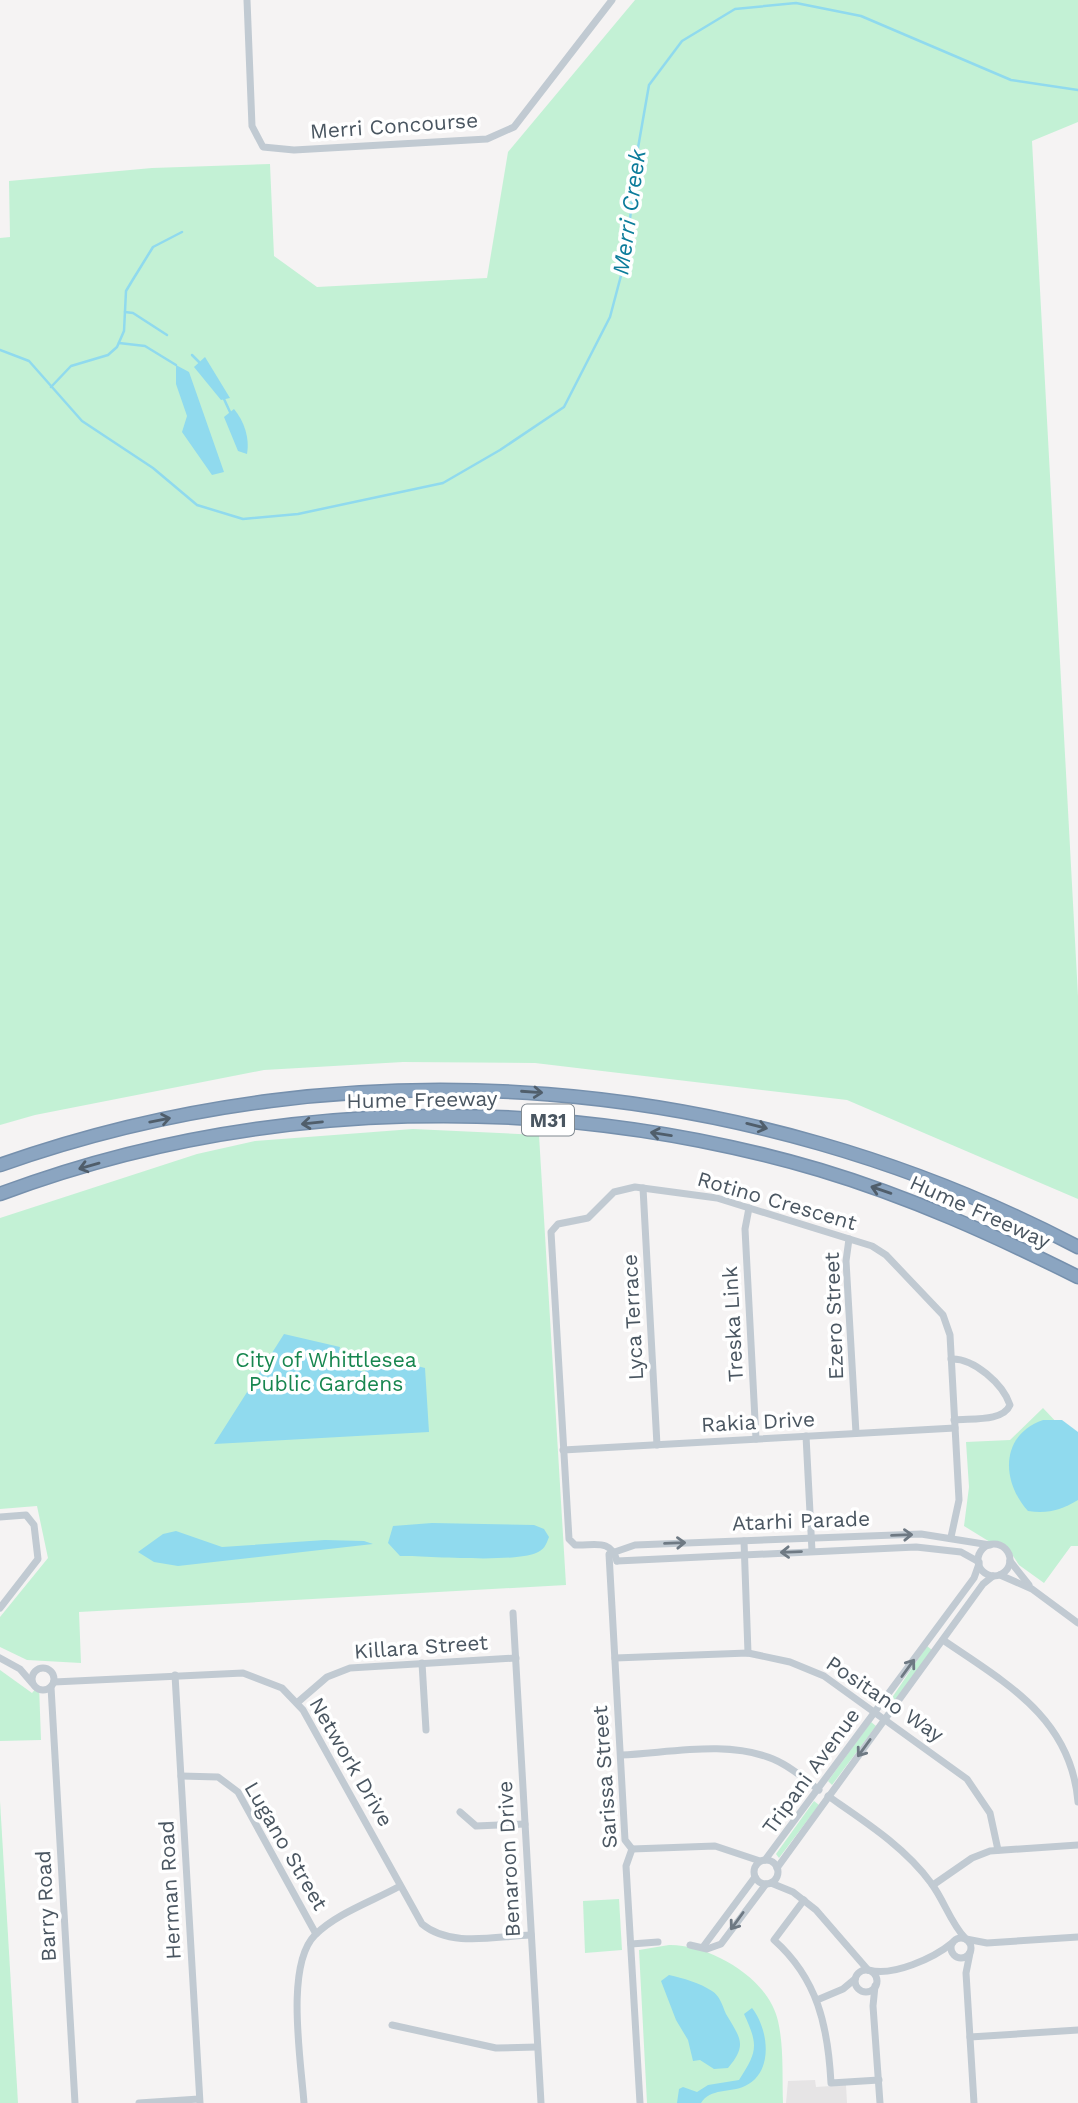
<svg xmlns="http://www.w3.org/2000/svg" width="1078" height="2103" font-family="'Work Sans',sans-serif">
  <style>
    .education { fill: #e6e4e5 }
    .green { fill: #c3f1d5 }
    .water { fill: #90daee }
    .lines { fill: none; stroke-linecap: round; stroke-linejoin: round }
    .stream { stroke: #90daee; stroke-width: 2.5 }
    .motorway-casing { stroke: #7690ad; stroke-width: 15 }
    .minor { stroke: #c1cad2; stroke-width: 7 }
    .motorway { stroke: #8ba5c1; stroke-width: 12 }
    .oneway { stroke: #505e6b }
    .oneway2 { stroke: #6e7983 }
    .labels { text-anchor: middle; stroke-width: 7; stroke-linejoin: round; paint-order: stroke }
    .shield { fill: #fff; stroke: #808990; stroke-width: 2 }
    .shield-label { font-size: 19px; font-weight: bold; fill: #4a5661 }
    .street-label { font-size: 21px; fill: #4a5661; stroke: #fff }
    .park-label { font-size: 21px; fill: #17864f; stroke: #fff }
    .water-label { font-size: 23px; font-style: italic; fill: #0c7c9b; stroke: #fff }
  </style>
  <rect width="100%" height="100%" fill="#f5f3f3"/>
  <polygon class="education" points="815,2080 816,2087 846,2085 847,2103 786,2103 788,2081"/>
  <g class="green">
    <polygon points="635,0 1078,0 1078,122 1032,141 1078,996 1078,1199 847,1100 535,1063 403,1062 264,1070 35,1115 0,1125 0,238 10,237 9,181 152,168 270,164 274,256 317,287 487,278 508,152"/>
    <polygon points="413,1129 539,1135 566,1585 79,1612 81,1663 27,1660 0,1647 0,1617 48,1558 37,1506 0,1509 0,1218 197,1154 255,1141"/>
    <polygon points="1043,1408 1078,1445 1078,1546 1071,1546 1044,1583 1019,1565 1006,1545 990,1542 964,1526 969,1487 966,1442 1010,1440"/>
    <polygon points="927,1646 932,1650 891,1707 887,1705"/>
    <polygon points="0,1670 32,1693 39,1685 41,1740 0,1741"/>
    <polygon points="871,1722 876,1726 832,1785 828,1781"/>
    <polygon points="0,1801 18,2103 0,2103"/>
    <polygon points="814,1801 819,1805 779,1858 776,1854"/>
    <polygon points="619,1899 622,1950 585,1953 583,1901"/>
    <path d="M669 1945C709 1944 769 1978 778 2021 784 2047 782 2077 783 2103H647L639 1950Z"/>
  </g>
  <g class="water">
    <polygon points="205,357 230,398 221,400 194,367"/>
    <polygon points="176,365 189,372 224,472 212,475 182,432 187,416 176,384"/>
    <path d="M234 409C244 421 250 438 247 454L238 451 224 417Z"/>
    <polygon points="284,1334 340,1347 336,1365 365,1372 370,1354 425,1368 429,1432 214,1444"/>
    <path d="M1043 1420H1062L1078 1432V1500C1061 1510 1048 1514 1028 1511 1001 1481 1000 1435 1043 1420Z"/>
    <path d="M432 1523 534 1525 544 1529 549 1537C546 1545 544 1550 536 1553 511 1563 431 1556 400 1556L388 1543 393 1526Z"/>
    <polygon points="176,1531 222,1547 325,1540 364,1541 373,1544 178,1566 154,1562 138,1552 163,1534"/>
    <path d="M669 1975C683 1978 700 1983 712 1991 720 1996 722 2005 726 2014 740 2038 748 2044 728 2068L714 2069 700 2060 693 2061 688 2040 676 2020 661 1981Z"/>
    <path d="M752 2008C768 2028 775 2072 745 2086 730 2093 710 2088 701 2103H677L679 2089 683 2087 697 2092 708 2085 739 2080C757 2052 759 2046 744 2014Z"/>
  </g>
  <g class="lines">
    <g class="stream">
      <polyline points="125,312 133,313 167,335"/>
      <polyline points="119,343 145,346 176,365"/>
      <polyline points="0,350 29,361 82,421 153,468 197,505 243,519 298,514 443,483 500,450 564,407 610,317 627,253 635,165 649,85 682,41 735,9 796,3 861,16 1011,80 1078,90"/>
      <polyline points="192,355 199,362"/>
      <polyline points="51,387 71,366 108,355 117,347 124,331 126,291 132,281 153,247 182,232"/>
      <polyline points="224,399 230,412"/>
    </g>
    <g class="motorway-casing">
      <g id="motorway">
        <path d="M0 1165C353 1040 748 1074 1078 1247"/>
        <path d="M0 1194C259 1097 555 1092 820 1170 910 1197 994 1235 1078 1277"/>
      </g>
    </g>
    <g class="minor">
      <polyline points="247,0 252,126 263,147 294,150 487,139 514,127 612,0"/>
      <polyline points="643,1188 657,1445"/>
      <polyline points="749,1208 745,1229 756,1439"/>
      <polyline points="849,1239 846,1261 856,1433"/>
      <path d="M951 1359C974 1358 1003 1384 1010 1405 1003 1422 971 1418 954 1420"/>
      <polyline points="806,1436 812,1551"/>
      <polyline points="563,1450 955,1428"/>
      <polyline points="0,1517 26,1515 34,1525 38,1559 0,1608"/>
      <polyline points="744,1541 748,1653"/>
      <circle cx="994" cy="1560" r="16"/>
      <path d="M617 1561C611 1538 594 1546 575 1545L569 1539 551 1232 558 1224 588 1218 614 1192 635 1187 717 1198 872 1246 886 1255 943 1315 950 1335 959 1500 951 1537"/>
      <polyline points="617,1561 916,1547 961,1552 979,1562"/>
      <polyline points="1010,1561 1029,1585"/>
      <polyline points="1000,1575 1032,1589 1078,1623"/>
      <polyline points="513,1613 541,2103"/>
      <path d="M943 1640C1006 1683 1071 1718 1078 1802"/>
      <polyline points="0,1658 20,1669 32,1683"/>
      <polyline points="615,1658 748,1653 790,1662 824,1676 967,1779 990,1813 998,1850"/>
      <polyline points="422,1663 426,1730"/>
      <circle cx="43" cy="1679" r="11"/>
      <polyline points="175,1675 200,2103"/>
      <path d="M54 1682 243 1673 282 1688 303 1710 422 1924C451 1948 496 1936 531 1935"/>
      <polyline points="51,1687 75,2103"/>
      <polyline points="298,1702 327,1677 350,1668 516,1658"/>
      <path d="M621 1755C669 1753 727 1740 773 1759 790 1766 805 1779 819 1790"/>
      <polyline points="181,1776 218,1777 238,1792 316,1934"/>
      <path d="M828 1796C864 1821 905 1847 931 1883 944 1900 950 1922 965 1938"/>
      <polyline points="460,1812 476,1826 525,1824"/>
      <polyline points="632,1849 715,1846 760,1861"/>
      <circle cx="766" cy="1872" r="12"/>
      <polyline points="765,1860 974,1578 979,1564"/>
      <polyline points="777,1868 983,1584 993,1576"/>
      <polyline points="771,1883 793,1892 816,1910 868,1970"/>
      <polyline points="933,1885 972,1858 990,1851 1078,1845"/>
      <path d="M804 1900 774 1940C818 1979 828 2027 831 2083L879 2080"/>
      <circle cx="961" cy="1948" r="10"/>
      <polyline points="966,1939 987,1943 1078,1937"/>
      <polyline points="631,1944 658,1942"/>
      <polyline points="690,1945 707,1949 721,1944 766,1884"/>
      <polyline points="703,1947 755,1877"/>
      <polyline points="970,1953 966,1973 974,2103"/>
      <path d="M869 1970C892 1977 934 1958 952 1943"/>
      <circle cx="866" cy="1981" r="11"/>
      <polyline points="875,1986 873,2006 880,2103"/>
      <polyline points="817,2000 843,1989 855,1979"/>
      <polyline points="392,2025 496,2048 537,2047"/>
      <polyline points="970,2037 1078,2030"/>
      <polyline points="139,2103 199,2099"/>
      <path d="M304 2103C301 2061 285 1965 315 1935 337 1913 373 1901 400 1886"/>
      <polyline points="640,2103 626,1866 632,1849 625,1840 609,1554 635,1545 921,1534 990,1545"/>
    </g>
    <use href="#motorway" class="motorway"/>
  </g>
  <defs><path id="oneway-shaft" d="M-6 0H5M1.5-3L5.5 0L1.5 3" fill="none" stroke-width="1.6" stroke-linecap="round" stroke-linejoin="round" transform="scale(1.75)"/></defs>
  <g class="oneway">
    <use href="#oneway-shaft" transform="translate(532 1092) rotate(4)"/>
    <use href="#oneway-shaft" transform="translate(160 1120) rotate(-11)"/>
    <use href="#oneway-shaft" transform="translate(312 1123) rotate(174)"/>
    <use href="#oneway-shaft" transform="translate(757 1126) rotate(14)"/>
    <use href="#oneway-shaft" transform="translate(661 1134) rotate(-171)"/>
    <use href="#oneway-shaft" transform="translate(89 1166) rotate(164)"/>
    <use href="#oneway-shaft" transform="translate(881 1190) rotate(-161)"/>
  </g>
  <g class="oneway2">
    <use href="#oneway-shaft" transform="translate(902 1535) rotate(-2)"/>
    <use href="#oneway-shaft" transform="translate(675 1543) rotate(-2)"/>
    <use href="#oneway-shaft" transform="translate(791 1552) rotate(178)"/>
    <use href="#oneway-shaft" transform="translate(908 1668) rotate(-54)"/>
    <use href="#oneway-shaft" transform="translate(864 1748) rotate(126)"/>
    <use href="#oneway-shaft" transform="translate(737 1921) rotate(126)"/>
  </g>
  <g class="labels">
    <rect class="shield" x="522" y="1104.5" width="52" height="31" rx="5"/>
    <g class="shield-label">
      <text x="548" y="1127">M31</text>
    </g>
    <g class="street-label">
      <text transform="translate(394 126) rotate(-4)" y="7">Merri Concourse</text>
      <text transform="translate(422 1100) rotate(-1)" y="7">Hume Freeway</text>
      <text transform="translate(777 1201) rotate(16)" y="7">Rotino Crescent</text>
      <text transform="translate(980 1212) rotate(24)" y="7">Hume Freeway</text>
      <text transform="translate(834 1316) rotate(-92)" y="7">Ezero Street</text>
      <text transform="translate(633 1317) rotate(-93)" y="7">Lyca Terrace</text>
      <text transform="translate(733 1324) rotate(-93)" y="7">Treska Link</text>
      <text transform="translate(758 1422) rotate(-3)" y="7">Rakia Drive</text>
      <text transform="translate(801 1521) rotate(-2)" y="7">Atarhi Parade</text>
      <text transform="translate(421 1647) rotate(-4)" y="7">Killara Street</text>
      <text transform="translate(885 1699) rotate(34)" y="7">Positano Way</text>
      <text transform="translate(351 1762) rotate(60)" y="7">Network Drive</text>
      <text transform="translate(811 1771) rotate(-54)" y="7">Tripani Avenue</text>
      <text transform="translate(605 1777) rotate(-94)" y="7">Sarissa Street</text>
      <text transform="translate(286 1846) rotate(60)" y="7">Lugano Street</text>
      <text transform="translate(509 1859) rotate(-93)" y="7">Benaroon Drive</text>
      <text transform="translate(170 1890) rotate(-93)" y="7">Herman Road</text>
      <text transform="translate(46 1906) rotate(-93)" y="7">Barry Road</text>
    </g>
    <g class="park-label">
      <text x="326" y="1367">City of Whittlesea<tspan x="326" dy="24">Public Gardens</tspan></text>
    </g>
    <g class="water-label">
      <text transform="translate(629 212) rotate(-82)" y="8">Merri Creek</text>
    </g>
  </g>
</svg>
